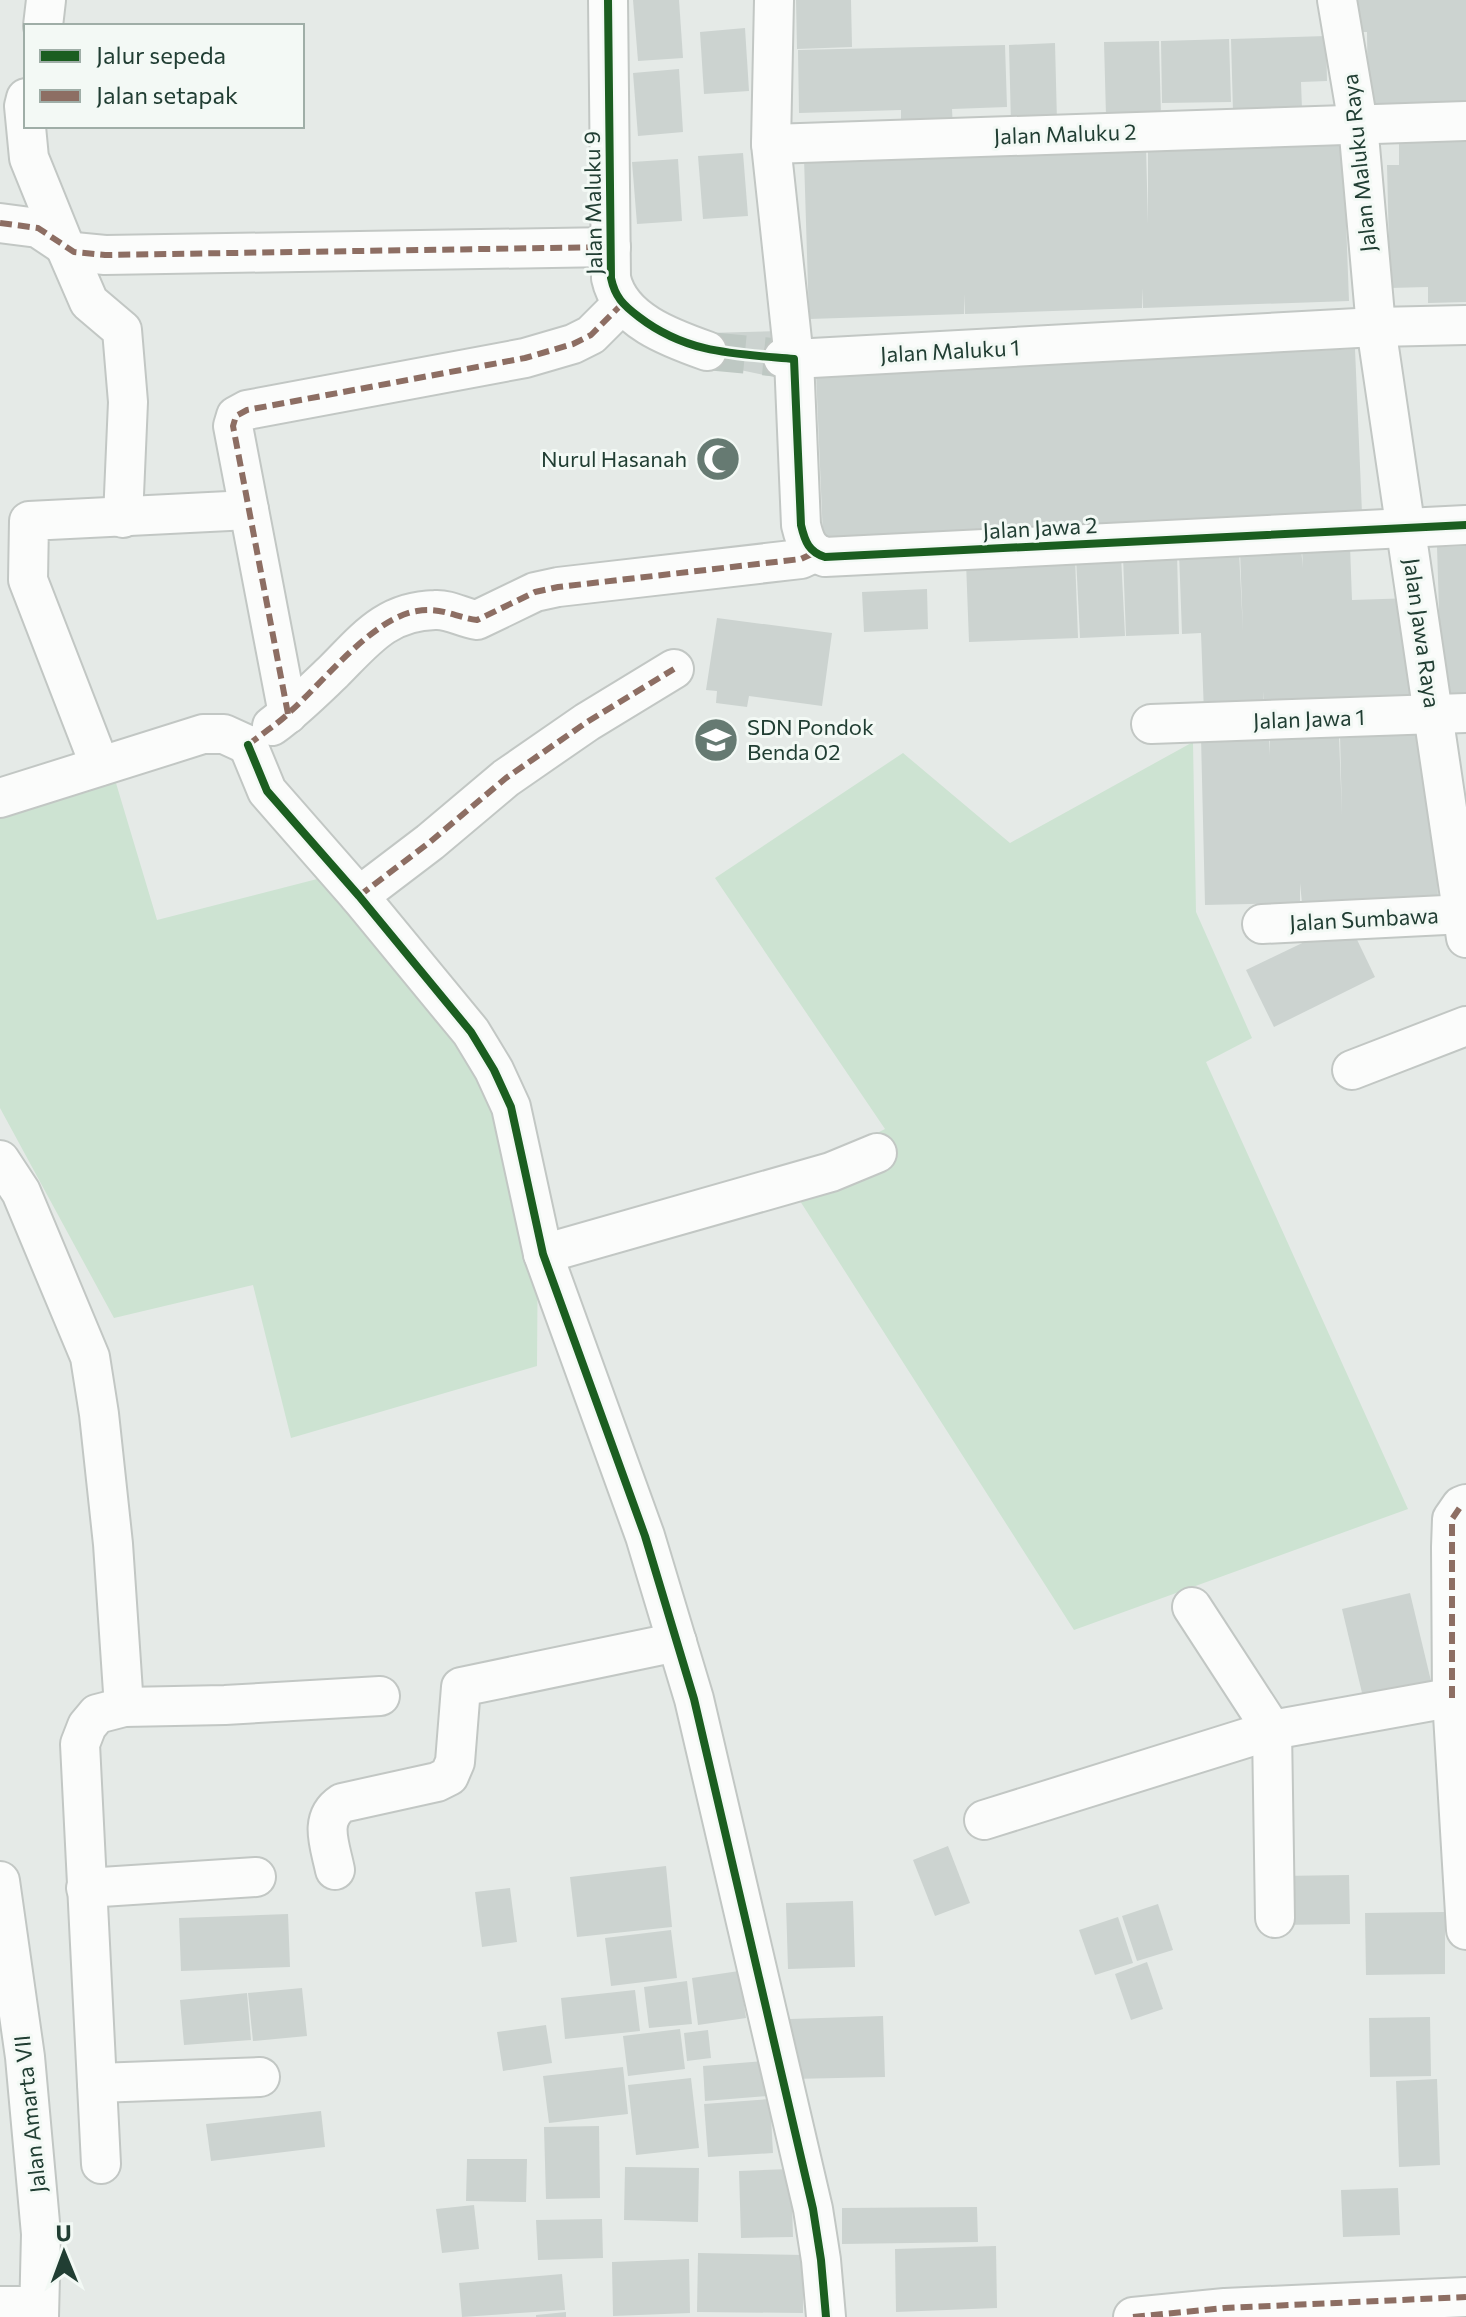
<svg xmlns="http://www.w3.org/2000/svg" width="1466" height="2317" font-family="Commissioner,sans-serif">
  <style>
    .green { fill: #cde3d2 }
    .building { fill: #ccd3d0 }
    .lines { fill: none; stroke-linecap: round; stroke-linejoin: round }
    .minor-tunnel { stroke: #bec8c3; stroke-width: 38; stroke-dasharray: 38 19; stroke-linecap: butt }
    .minor-casing { stroke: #c2c7c4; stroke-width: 42 }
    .minor { stroke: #fbfcfb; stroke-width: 38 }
    .quiet { stroke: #8d6e63; stroke-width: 6; stroke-dasharray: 12 6; stroke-linecap: butt }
    .cycleway-casing { stroke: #f3f9f5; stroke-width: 13 }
    .cycleway { stroke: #1b5e20; stroke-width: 8 }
    .labels { text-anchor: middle; stroke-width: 6; stroke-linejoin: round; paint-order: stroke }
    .street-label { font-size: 22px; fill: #213e33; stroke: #f3f9f5 }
    .poi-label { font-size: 22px; fill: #213e33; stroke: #f3f9f5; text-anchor: end }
  </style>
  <rect width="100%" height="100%" fill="#e5eae7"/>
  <g class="green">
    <polygon points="1193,742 1196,912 1252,1038 1206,1062 1408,1509 1074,1630 786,1179 885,1129 715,878 903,753 1010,843"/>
    <polygon points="110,763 157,920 325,877 503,1066 538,1228 537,1366 291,1438 253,1285 114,1318 0,1108 0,790"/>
  </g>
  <g class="building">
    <polygon points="633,0 679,0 683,58 638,61"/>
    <polygon points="796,0 851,0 852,47 797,49"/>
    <polygon points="1352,0 1466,0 1466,106 1368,107 1367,32 1353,32"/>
    <polygon points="745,28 749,91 704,94 700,32"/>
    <polygon points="1326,36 1327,81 1301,82 1302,110 1233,112 1231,39"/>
    <polygon points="1229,39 1231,102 1162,103 1161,41"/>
    <polygon points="1159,41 1161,116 1106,116 1104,42"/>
    <polygon points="1055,43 1057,122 1011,124 1009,45"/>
    <polygon points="1005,45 1007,107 952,109 953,129 901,131 901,110 799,113 798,50"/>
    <polygon points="679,69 683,132 638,136 633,73"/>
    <polygon points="1466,138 1466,302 1428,303 1428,287 1390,288 1387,165 1399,165 1399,140"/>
    <polygon points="1343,140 1349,301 1143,308 1143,288 1142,308 965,314 964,294 964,314 809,319 804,158 1146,147 1148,224 1148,147"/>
    <polygon points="743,153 748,216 703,219 698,156"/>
    <polygon points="678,159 682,221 637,224 632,162"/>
    <polygon points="783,331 783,379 707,363 707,333"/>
    <polygon points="1355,349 1362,513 823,537 816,372"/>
    <polygon points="1350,546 1352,600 1413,598 1417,706 1376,708 1375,697 1328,698 1328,708 1264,711 1263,691 1263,711 1204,713 1201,633 1182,634 1179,553 1239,551 1243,632 1240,551 1301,549 1303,568 1302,549"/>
    <polygon points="1466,546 1466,703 1442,703 1437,547"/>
    <polygon points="1177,553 1179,634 1126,636 1123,556"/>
    <polygon points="1121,556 1125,636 1080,638 1076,557"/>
    <polygon points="1075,557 1078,638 969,642 966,562"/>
    <polygon points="927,589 928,629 864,632 862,592"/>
    <polygon points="717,618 832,633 822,706 749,696 747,707 716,703 717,691 706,690"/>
    <polygon points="1434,732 1438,900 1302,903 1300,883 1300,903 1205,905 1201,737 1269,736 1269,755 1270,736 1339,735 1342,816 1340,735"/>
    <polygon points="1348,921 1375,977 1274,1027 1246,970"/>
    <polygon points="1410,1593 1431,1681 1363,1697 1342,1609"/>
    <polygon points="948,1846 970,1903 935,1916 913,1860"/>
    <polygon points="666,1866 672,1927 577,1937 570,1877"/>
    <polygon points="1349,1875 1350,1924 1280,1925 1279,1876"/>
    <polygon points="510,1888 517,1942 482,1947 475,1892"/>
    <polygon points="853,1901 855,1967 788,1969 786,1903"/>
    <polygon points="1158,1904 1173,1950 1137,1961 1122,1916"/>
    <polygon points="1445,1912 1445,1974 1366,1975 1365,1913"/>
    <polygon points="288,1914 290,1967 181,1971 179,1918"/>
    <polygon points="1118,1917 1133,1963 1095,1975 1079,1930"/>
    <polygon points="671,1930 677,1978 611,1986 605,1938"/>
    <polygon points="1147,1962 1163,2009 1131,2020 1115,1974"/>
    <polygon points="739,1971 746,2018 698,2025 692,1978"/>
    <polygon points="687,1981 692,2024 649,2028 644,1987"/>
    <polygon points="302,1988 307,2036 253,2041 248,1993"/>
    <polygon points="635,1990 640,2031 565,2039 561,1998"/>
    <polygon points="247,1993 251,2040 184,2045 180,2000"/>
    <polygon points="883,2016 885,2077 791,2079 790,2019"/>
    <polygon points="1430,2017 1431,2076 1370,2077 1369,2018"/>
    <polygon points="546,2025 552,2063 503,2071 497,2032"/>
    <polygon points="680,2029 685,2069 628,2076 623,2036"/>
    <polygon points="708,2030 711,2058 687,2061 684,2033"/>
    <polygon points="765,2061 767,2096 705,2101 703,2066"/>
    <polygon points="623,2067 628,2114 549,2123 543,2076"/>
    <polygon points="691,2078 699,2148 636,2155 628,2085"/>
    <polygon points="1437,2079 1440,2165 1399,2167 1396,2081"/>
    <polygon points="770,2099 773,2153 708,2157 704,2104"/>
    <polygon points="321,2111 325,2147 211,2161 206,2124"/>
    <polygon points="599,2126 600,2198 546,2199 544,2127"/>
    <polygon points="467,2159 527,2159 526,2202 466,2201"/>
    <polygon points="625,2167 699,2168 698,2222 624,2220"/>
    <polygon points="791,2169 793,2237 741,2238 739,2171"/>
    <polygon points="1398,2188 1400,2235 1343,2237 1341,2190"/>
    <polygon points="474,2205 479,2249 442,2253 436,2209"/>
    <polygon points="977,2207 978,2242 842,2244 842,2208"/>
    <polygon points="602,2219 603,2258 538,2260 536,2220"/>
    <polygon points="996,2246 997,2308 896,2312 895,2249"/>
    <polygon points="698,2253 804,2255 803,2313 697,2312"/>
    <polygon points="689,2259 690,2313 613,2316 612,2262"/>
    <polygon points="562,2274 565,2310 462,2317 459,2283"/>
    <polygon points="566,2312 566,2317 536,2317 536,2315"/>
  </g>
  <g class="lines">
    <polyline class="minor-tunnel" points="707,351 783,358"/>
    <g class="minor-casing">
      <g id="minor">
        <path d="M608 0 611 278C620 320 670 338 707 351"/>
        <polyline points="774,0 771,144 794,359 1376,327 1466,325"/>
        <polyline points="1337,0 1358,124 1376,327 1466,938"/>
        <polyline points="43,26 46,0"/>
        <polyline points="26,98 24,106 29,158 63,242 89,302 122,330 128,402 123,518"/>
        <polyline points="771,144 1466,121"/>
        <polyline points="0,223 38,228 74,252 105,255 611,247"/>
        <path d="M783 358 794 359 801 525C805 542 809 552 825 557L1466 525"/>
        <polyline points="288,714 233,426 236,416 247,410 525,358 573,344 591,335 622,304"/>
        <polyline points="1151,724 1466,713"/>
        <path d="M272 726C294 710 313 691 333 672 365 640 386 611 435 610 449 609 463 618 477 620L535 592 558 587 801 559 814 553"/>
        <polyline points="248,745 267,791 359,896 471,1032 494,1070 511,1107 543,1254 645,1536 694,1699 813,2209 821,2260 826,2317"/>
        <polyline points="100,766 28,580 29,521 249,510"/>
        <polyline points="0,798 203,734 224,734 248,745"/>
        <polyline points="359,896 430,842 506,778 587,722 674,669"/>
        <polyline points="1262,924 1466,914"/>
        <polyline points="1352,1070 1466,1026"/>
        <polyline points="0,1160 21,1192 90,1357 99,1414 113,1544 124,1707"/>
        <polyline points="543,1254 831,1172 877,1153"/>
        <polyline points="1466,1504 1461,1506 1452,1519 1451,1547 1452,1698 1466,1930"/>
        <polyline points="1192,1607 1272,1730 1275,1918"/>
        <polyline points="984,1820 1272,1730 1466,1695"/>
        <path d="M335 1870C330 1845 318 1819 342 1803L437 1782 449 1776 455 1762 461 1687 677 1642"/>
        <polyline points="0,1881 25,2057 41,2234 39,2317"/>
        <polyline points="86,1888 256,1877"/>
        <polyline points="97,2083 260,2077"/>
        <polyline points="101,2164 80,1744 87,1726 97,1714 124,1707 225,1705 380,1696"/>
        <polyline points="0,2306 39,2306"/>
        <polyline points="1133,2317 1225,2308 1466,2297"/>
      </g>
    </g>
    <use href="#minor" class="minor"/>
    <g class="quiet">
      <polyline points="0,223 38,228 74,252 105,255 611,247"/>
      <polyline points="288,714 233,426 236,416 247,410 525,358 573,344 591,335 622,304"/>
      <path d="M248 745C263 733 279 723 292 710 325 680 373 618 417 611 441 607 455 617 477 620L535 592 558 587 801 559 814 553"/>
      <polyline points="359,896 430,842 506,778 587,722 674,669"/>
      <polyline points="1452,1698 1452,1519 1461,1506"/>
      <polyline points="1133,2317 1225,2308 1466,2297"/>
    </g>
    <g class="cycleway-casing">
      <g id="cycleway">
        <path d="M608 0 611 278C615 297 623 305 639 317 687 354 736 354 794 359L801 525C805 542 809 552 825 557L1466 525"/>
        <polyline points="248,745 267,791 359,896 471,1032 494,1070 511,1107 543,1254 645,1536 694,1699 813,2209 821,2260 826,2317"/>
      </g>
    </g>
    <use href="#cycleway" class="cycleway"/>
  </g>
  <defs>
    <g id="mosque-disc" transform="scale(2.3)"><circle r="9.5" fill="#667a72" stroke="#f3f9f5"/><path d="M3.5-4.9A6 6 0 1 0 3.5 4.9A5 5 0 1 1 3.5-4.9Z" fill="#fff"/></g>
    <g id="school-disc" transform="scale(2.3)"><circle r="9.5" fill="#667a72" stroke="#f3f9f5"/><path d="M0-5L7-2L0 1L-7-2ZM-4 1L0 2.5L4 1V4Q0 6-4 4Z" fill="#fff"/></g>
  </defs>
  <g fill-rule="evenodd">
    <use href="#mosque-disc" x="718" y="459"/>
    <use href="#school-disc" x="716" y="740"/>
  </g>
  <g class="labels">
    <g class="street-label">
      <text transform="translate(1065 134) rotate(-2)" y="8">Jalan Maluku 2</text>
      <text transform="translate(1359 163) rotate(-96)" y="8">Jalan Maluku Raya</text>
      <text transform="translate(593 203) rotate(-91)" y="8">Jalan Maluku 9</text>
      <text transform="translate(950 351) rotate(-3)" y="8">Jalan Maluku 1</text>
      <text transform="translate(1040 528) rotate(-3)" y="8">Jalan Jawa 2</text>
      <text transform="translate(1422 633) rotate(82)" y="8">Jalan Jawa Raya</text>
      <text transform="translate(1309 719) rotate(-2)" y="8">Jalan Jawa 1</text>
      <text transform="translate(1364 919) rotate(-3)" y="8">Jalan Sumbawa</text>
      <text transform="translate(30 2114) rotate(-96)" y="8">Jalan Amarta VII</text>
    </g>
    <g class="poi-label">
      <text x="687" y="467">Nurul Hasanah</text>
      <text x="747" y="735" text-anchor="start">SDN Pondok<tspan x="747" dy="25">Benda 02</tspan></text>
    </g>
  </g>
  <rect x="24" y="24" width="280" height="104" fill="#f3f9f5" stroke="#9faea7" stroke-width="2"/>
  <rect x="40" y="50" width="40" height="12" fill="#1b5e20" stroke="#9faea7" stroke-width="2"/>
  <text x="96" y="64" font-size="24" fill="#213e33">Jalur sepeda</text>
  <rect x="40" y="90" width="40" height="12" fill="#8d6e63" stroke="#9faea7" stroke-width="2"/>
  <text x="96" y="104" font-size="24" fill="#213e33">Jalan setapak</text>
  <g transform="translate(64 2253) rotate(359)" stroke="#f3f9f5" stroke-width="6" paint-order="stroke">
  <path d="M0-6L14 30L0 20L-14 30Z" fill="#213e33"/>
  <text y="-12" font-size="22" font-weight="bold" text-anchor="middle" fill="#213e33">U</text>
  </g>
</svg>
